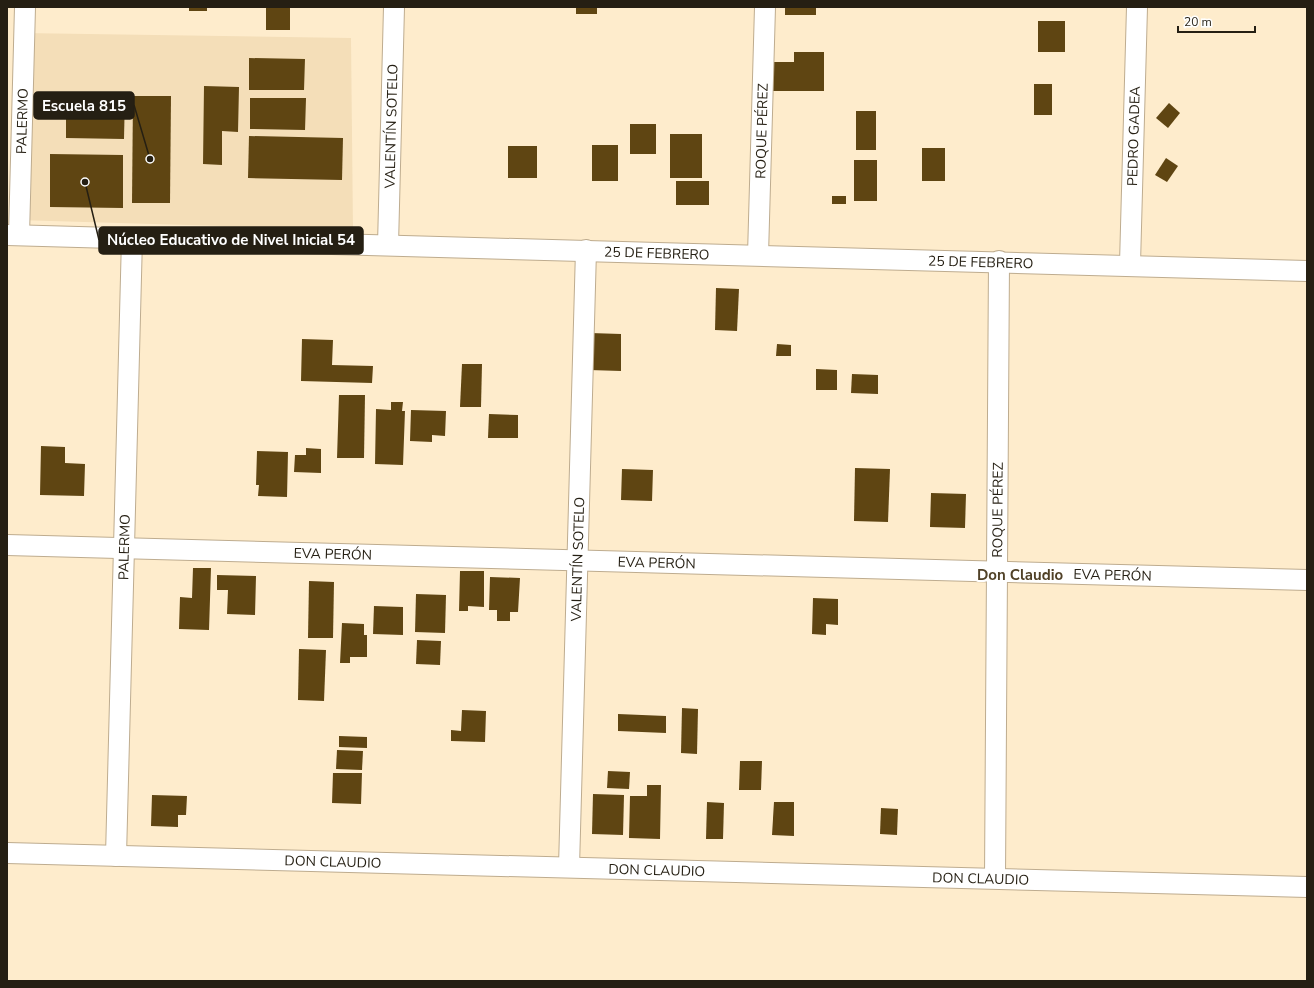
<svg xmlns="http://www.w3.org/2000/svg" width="1314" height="988" font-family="'Nunito Sans',sans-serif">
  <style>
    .built { fill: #f4deb8 }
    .building { fill: #5f4512 }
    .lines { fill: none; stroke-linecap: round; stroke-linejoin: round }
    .street-casing { stroke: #beac8f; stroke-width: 22 }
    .street { stroke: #fff; stroke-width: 20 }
    .labels { text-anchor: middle; stroke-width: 4; stroke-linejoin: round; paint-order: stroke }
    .street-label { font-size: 14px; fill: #251f13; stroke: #fff }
    .neighbourhood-label { font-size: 15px; font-weight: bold; fill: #504127; stroke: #fff }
    .leader { fill: none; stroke: #251f13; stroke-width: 1.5 }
    .callout-dot { fill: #251f13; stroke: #fff; stroke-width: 1.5 }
    .callout { fill: #251f13; stroke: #251f13; stroke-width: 1.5 }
    .callout-label { font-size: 15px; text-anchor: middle; font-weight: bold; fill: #fff }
  </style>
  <rect width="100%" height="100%" fill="#feeccc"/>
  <polygon class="built" points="21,33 351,38 353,230 17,220"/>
  <g class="building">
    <rect x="189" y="7" width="18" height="4"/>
    <rect x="266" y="7" width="24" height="23"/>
    <rect x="576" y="7" width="21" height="7"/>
    <rect x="785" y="7" width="31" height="8"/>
    <rect x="1038" y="21" width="27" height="31"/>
    <polygon points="794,52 824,52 824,91 772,91 772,62 794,62"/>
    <polygon points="249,58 305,59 304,90 249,90"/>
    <rect x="1034" y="84" width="18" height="31"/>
    <polygon points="204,86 239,87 238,132 222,131 222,165 203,164"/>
    <polygon points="66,93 125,93 124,139 66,138"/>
    <polygon points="133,96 171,96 170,203 132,203"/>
    <polygon points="250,98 306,98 305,130 250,129"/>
    <polygon points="1169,103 1180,113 1168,128 1156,118"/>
    <rect x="856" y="111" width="20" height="39"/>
    <rect x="630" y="124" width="26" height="30"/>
    <rect x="670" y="134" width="32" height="44"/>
    <polygon points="249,136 343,138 342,180 248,178"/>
    <rect x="592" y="145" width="26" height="36"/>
    <rect x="508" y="146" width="29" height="32"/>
    <rect x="922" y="148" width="23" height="33"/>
    <polygon points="50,154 123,155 123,208 50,207"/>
    <polygon points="1166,158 1178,166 1167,182 1155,175"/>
    <rect x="854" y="160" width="23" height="41"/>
    <rect x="676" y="181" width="33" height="24"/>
    <rect x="832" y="196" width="14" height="8"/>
    <polygon points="716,288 739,289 737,331 715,330"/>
    <polygon points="590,333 621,334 621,371 589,370"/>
    <polygon points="302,339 333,340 332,365 373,366 372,383 301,381"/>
    <polygon points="777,344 791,345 791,356 776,356"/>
    <polygon points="462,364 482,364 481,407 460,407"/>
    <polygon points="816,369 837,370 837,390 816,390"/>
    <polygon points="852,374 878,375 878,394 851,393"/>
    <polygon points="339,395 365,395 364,458 337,458"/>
    <polygon points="391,402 403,402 402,411 405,411 403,465 375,464 376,409 391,410"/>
    <polygon points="411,410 446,411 445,436 432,435 432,442 410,441"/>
    <polygon points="489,414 518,415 518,438 488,438"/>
    <polygon points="41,446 65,447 65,463 85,464 84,496 40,495"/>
    <polygon points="306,448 321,449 321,473 294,472 295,455 306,455"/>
    <polygon points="257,451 288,452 287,497 258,496 259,485 256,485"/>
    <polygon points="855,468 890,469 888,522 854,521"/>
    <polygon points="622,469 653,470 652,501 621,500"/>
    <polygon points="931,493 966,494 965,528 930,527"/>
    <polygon points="193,568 211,568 209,630 179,629 180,597 192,598"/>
    <polygon points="460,571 484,571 484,607 468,606 468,611 459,611"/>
    <polygon points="217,575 256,576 255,615 227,614 228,590 217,590"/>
    <polygon points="490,577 520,578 518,612 510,612 510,621 497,621 497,610 489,610"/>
    <polygon points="309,581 334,582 333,638 308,638"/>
    <polygon points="416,594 446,595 445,633 415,632"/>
    <polygon points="813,598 838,599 838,625 826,624 826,635 812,634"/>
    <polygon points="374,606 403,607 403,635 373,634"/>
    <polygon points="342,623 364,624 364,635 367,635 367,657 350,657 350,663 340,663"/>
    <polygon points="417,640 441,641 440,665 416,664"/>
    <polygon points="299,649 326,650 324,701 298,700"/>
    <polygon points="682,708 698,709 697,754 681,753"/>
    <polygon points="462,710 486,711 485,742 451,741 451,730 461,731"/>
    <polygon points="618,714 666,716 666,733 618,731"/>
    <polygon points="339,736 367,737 367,748 339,747"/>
    <polygon points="337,750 363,751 362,770 336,769"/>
    <polygon points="740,761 762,761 761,790 739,790"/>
    <polygon points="608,771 630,772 629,789 607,788"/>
    <polygon points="333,773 362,773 361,804 332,803"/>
    <polygon points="647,785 661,785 660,839 629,838 630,796 647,796"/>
    <polygon points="593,794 624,795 623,835 592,834"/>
    <polygon points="152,795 187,796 186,815 178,815 178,827 151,826"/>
    <polygon points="707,802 724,803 723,839 706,839"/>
    <polygon points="774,802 794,802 794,836 772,835"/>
    <polygon points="881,808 898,809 897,835 880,834"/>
  </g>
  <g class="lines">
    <g class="street-casing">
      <g id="street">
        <path id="s1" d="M7 235 1307 271"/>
        <path id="s2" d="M19 235 25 7"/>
        <path id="s3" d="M388 245 394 7"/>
        <path id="s4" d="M758 255 765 7"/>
        <path id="s5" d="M1130 264 1137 7"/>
        <path id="s6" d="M7 545 1307 580"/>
        <path id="s7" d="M7 853 1307 887"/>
        <path id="s8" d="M116 856 132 238"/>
        <path id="s9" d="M569 867 586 250"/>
        <path id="s10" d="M995 878 999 261"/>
      </g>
    </g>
    <use href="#street" class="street"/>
  </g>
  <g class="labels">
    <g class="street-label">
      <text dy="5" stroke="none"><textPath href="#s2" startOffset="114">PALERMO</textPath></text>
      <text dy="5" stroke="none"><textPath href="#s3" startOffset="119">VALENTÍN SOTELO</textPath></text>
      <text dy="5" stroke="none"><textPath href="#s4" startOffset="124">ROQUE PÉREZ</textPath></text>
      <text dy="5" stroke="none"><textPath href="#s5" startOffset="128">PEDRO GADEA</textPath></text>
      <text dy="5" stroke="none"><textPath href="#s1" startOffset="650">25 DE FEBRERO</textPath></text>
      <text dy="5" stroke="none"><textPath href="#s1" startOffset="974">25 DE FEBRERO</textPath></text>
      <text dy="5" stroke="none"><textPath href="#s10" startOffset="368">ROQUE PÉREZ</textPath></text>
      <text dy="5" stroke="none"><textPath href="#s8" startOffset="309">PALERMO</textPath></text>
      <text dy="5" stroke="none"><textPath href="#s6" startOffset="326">EVA PERÓN</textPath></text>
      <text dy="5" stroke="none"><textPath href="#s9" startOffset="308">VALENTÍN SOTELO</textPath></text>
      <text dy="5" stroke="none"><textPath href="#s6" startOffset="650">EVA PERÓN</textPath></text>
      <text dy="5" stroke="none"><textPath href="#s6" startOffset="1106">EVA PERÓN</textPath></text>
      <text dy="5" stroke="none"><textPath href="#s7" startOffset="326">DON CLAUDIO</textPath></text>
      <text dy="5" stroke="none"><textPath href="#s7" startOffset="650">DON CLAUDIO</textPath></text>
      <text dy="5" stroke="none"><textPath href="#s7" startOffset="974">DON CLAUDIO</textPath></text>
    </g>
    <g class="neighbourhood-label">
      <text x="1020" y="580">Don Claudio</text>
    </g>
  </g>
  <path class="leader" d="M150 159L134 105M85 182L99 240"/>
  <g class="callout-dot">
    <circle cx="150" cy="159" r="4"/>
    <circle cx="85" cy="182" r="4"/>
  </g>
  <g class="callout">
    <rect x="34" y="92" width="100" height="27" rx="4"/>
    <rect x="99" y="227" width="264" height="27" rx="4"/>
  </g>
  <g class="callout-label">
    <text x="84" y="111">Escuela 815</text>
    <text x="231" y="245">Núcleo Educativo de Nivel Inicial 54</text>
  </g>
  <rect width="1314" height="988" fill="none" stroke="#251f13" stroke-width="16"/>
  <path d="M1178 26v6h77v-6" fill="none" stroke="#251f13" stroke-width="2"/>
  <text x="1184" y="26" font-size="12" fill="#251f13" stroke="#ffffff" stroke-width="3" paint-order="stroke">20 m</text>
</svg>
